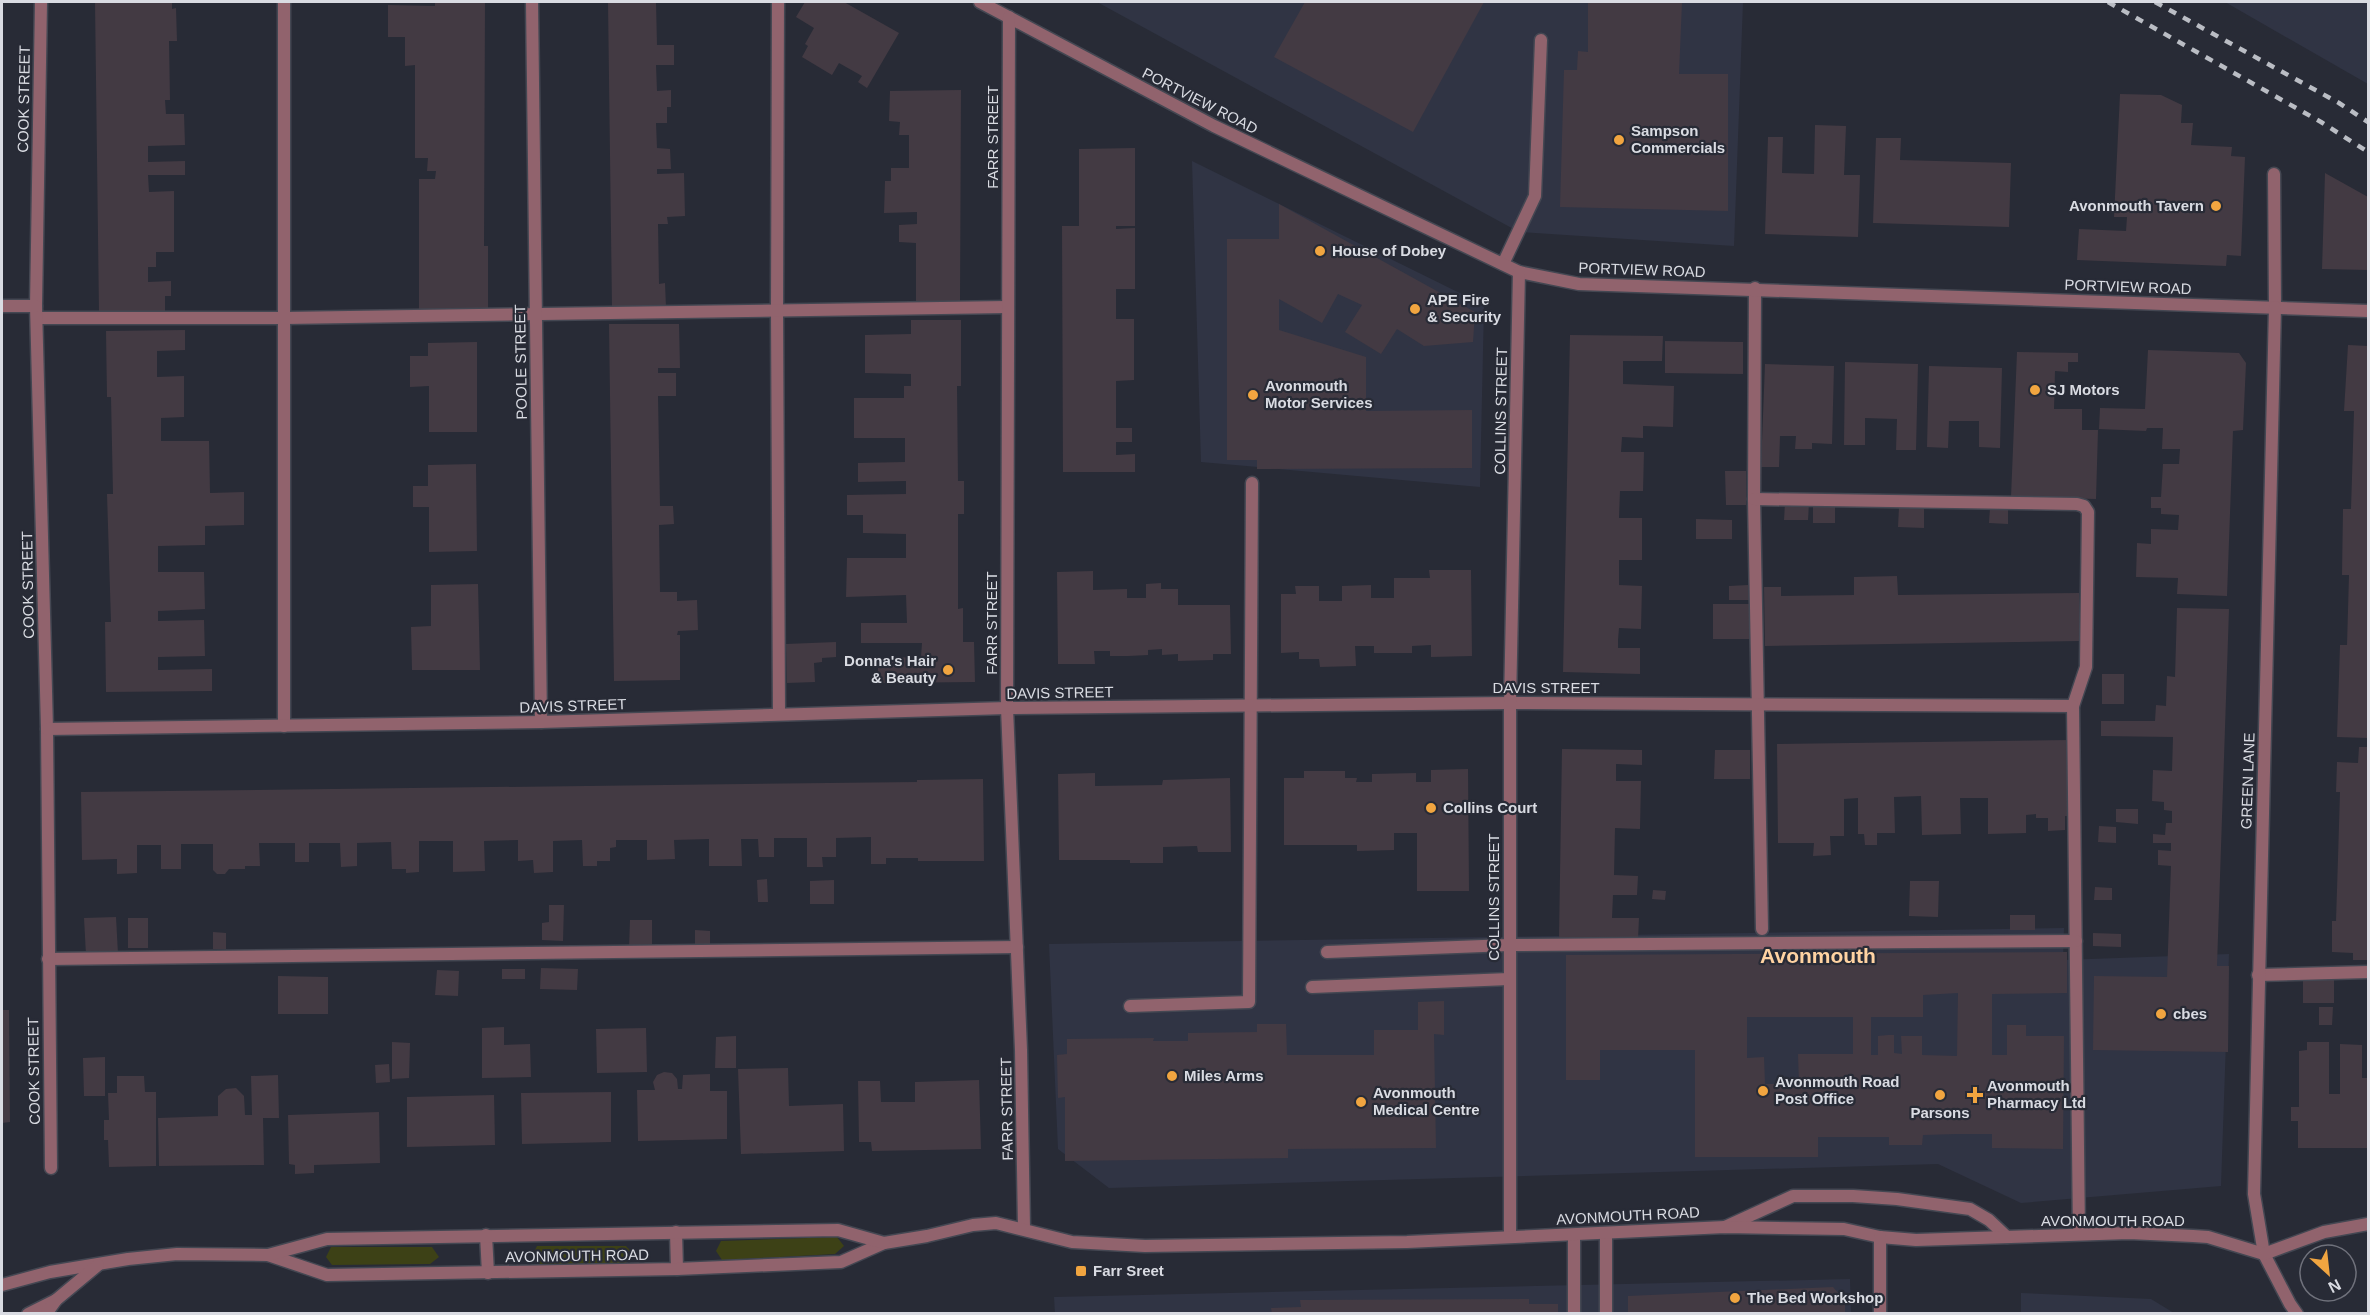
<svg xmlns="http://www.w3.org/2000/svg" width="2370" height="1315" font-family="Arial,sans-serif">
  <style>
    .built { fill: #303444 }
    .green { fill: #3d4116 }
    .building { fill: #433a43; fill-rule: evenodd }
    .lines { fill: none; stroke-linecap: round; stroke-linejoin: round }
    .lane-casing { stroke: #444752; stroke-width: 15 }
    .street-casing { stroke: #444752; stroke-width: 15 }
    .lane { stroke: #91636d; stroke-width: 12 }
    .street { stroke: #91636d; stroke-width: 12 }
    .rail { stroke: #babdc4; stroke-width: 4.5; stroke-dasharray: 8 8; stroke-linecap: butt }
    .poi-dot { fill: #f1a540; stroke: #282b36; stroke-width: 2 }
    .labels { text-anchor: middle; stroke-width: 4.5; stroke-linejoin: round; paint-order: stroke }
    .street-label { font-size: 15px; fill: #d9dbe2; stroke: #282b36 }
    .poi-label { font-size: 15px; font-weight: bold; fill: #d9dbe2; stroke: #282b36; text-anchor: start }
    .district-label { font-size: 21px; font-weight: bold; fill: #ffd3a2; stroke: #282b36 }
  </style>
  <rect width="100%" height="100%" fill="#282b36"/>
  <g class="built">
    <polygon points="1097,2 1743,2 1734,246 1519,232"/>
    <polygon points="2225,2 2368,2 2368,84"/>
    <polygon points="1192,161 1484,305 1480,487 1201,462"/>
    <polygon points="2064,928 2063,960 2229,954 2221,1186 2021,1203 1938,1164 1109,1188 1058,1149 1049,944"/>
    <polygon points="1850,1279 1851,1313 1055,1314 1054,1297"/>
    <polygon points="2021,1293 2151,1299 2174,1313 2021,1313"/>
  </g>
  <g class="green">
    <polygon points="837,1237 844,1246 835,1254 722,1260 716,1251 721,1241"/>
    <polygon points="537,1246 626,1246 634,1255 625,1263 538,1264 532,1256"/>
    <polygon points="331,1247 432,1247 439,1257 430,1264 332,1265 326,1257"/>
  </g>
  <g class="building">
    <polygon points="95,2 172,2 172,9 176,8 177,41 169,41 170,100 165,100 166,114 184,114 185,145 148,146 148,162 185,161 185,175 148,175 149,192 174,191 174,252 156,252 156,267 148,267 148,282 171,281 171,296 165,296 165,312 99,313"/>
    <polygon points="435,2 485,2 484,246 488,246 488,310 419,310 419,179 435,179 436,171 427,171 428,158 415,158 415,65 405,66 405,37 388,37 388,5 435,6"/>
    <polygon points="608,2 656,2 657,45 674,45 674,65 656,65 657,91 671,90 671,107 667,107 667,123 656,123 657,148 670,149 671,169 657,169 657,174 684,173 685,216 667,217 668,224 658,224 659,284 665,283 666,307 612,308"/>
    <polygon points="805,2 844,2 899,33 867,88 858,82 862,76 839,63 832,75 802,57 808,46 805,44 814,28 796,17"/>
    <polygon points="1305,2 1484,2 1413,132 1274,57"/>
    <polygon points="1588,2 1682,2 1679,74 1728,74 1728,211 1560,207 1564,70 1577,70 1578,51 1588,52"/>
    <polygon points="961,90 960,303 916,303 916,243 899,242 899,225 917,224 917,212 884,213 885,181 891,181 891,168 909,168 909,135 899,135 900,122 889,121 890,91"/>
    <polygon points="2120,94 2161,95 2182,105 2181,123 2193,123 2191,145 2232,147 2231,156 2245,157 2241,256 2227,255 2226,266 2077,260 2079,229 2126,231 2127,217 2114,217"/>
    <polygon points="1815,125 1846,126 1844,175 1860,175 1858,237 1765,234 1768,137 1783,137 1782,173 1814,174"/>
    <polygon points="1876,138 1901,138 1900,160 2011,163 2009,227 1873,223"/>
    <polygon points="1135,148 1135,226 1116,226 1116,229 1135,228 1135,289 1116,289 1116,319 1134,319 1134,380 1116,381 1116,428 1132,428 1132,442 1116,442 1116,455 1135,454 1135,472 1063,472 1062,226 1079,226 1079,149"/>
    <polygon points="2325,173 2368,197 2368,270 2322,269"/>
    <polygon points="1279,204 1475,312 1473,342 1424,346 1397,329 1381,354 1345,332 1362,305 1338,294 1322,323 1279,299 1279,330 1366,357 1366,411 1472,410 1472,468 1257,469 1257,460 1227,460 1227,239 1279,239"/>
    <polygon points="911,320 961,320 961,386 957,386 958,481 964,481 964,514 958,514 958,609 963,608 963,642 974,642 975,682 878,683 878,658 921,657 922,643 861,643 861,623 907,623 906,595 846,597 847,558 906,558 906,534 863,533 863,515 847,515 847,495 906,494 906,481 858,482 858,463 905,462 905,438 854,438 854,398 904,398 904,386 911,386 911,374 865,373 865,335 911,334"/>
    <polygon points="609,324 679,324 680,368 658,368 658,373 676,373 676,396 658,396 660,506 673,506 674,524 659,525 660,592 677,592 677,601 697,600 698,630 678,631 677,635 680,635 680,680 614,681"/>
    <polygon points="185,330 185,350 157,351 157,377 184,376 184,417 161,418 161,441 209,441 210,493 244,492 244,525 205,526 205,545 158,546 158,572 204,572 205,609 158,611 158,621 204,620 205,656 158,657 158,670 212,669 212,691 106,692 105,622 111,622 107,494 113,494 111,397 107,397 106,331"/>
    <polygon points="1570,335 1663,336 1662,361 1623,361 1623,384 1674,386 1673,427 1643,426 1643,438 1622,437 1621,452 1644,452 1643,491 1620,491 1619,518 1642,518 1642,560 1619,560 1619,585 1642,586 1641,629 1619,628 1618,640 1618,648 1640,648 1640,674 1563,672"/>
    <polygon points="1665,341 1743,342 1743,374 1665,373"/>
    <polygon points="477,342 477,432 429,432 429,386 410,387 410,356 428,356 428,343"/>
    <polygon points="2348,345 2368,346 2368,738 2337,737 2340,645 2347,645 2349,575 2342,575 2343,509 2351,509 2353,445 2354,411 2344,411"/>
    <polygon points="2148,350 2239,353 2246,363 2243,430 2233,431 2227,596 2177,594 2178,578 2136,577 2137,543 2151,544 2151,529 2178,530 2179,515 2161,514 2161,508 2151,508 2151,497 2161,497 2163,464 2179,464 2180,449 2162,449 2163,428 2147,428 2146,431 2099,429 2100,408 2145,409"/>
    <polygon points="2017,352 2078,353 2078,362 2068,362 2068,372 2055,371 2054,409 2082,409 2082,430 2098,430 2096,499 2011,497"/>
    <polygon points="1845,362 1918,364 1916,450 1896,450 1897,419 1865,418 1865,445 1844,445"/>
    <polygon points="1765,364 1834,366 1832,444 1812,443 1812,449 1795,449 1796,436 1780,436 1779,467 1761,467"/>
    <polygon points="1929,366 2002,368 2000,448 1979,447 1979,421 1949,421 1948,448 1927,447"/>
    <polygon points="476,464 477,551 429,552 429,507 413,507 413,486 428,486 428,465"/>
    <polygon points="1725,471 1746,471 1746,505 1726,505"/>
    <polygon points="1785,503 1809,503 1808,520 1784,520"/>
    <rect x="1813" y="503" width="22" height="20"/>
    <polygon points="1899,507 1924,508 1924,528 1898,527"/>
    <polygon points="2008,507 2008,524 1989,523 1990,508"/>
    <polygon points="1696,519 1732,520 1732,539 1696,539"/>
    <polygon points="1429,570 1471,570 1472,656 1431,657 1431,645 1412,646 1412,653 1374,653 1374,646 1355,646 1356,666 1320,667 1319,659 1299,659 1299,652 1281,653 1281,594 1296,594 1295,586 1319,586 1319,601 1342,601 1342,586 1371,585 1371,598 1394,598 1394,578 1430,578"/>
    <polygon points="1093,571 1093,590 1127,589 1127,598 1146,598 1146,584 1161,583 1161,589 1178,589 1178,605 1230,605 1231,654 1213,654 1213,660 1178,661 1178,654 1162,655 1162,649 1148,650 1148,655 1128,656 1110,656 1110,651 1094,651 1095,664 1058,664 1057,572"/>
    <polygon points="1897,576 1898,595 2079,593 2080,641 1765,646 1764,587 1781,587 1781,596 1854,595 1854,577"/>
    <polygon points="478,584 480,670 412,670 411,627 431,626 431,585"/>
    <polygon points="1748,585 1749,600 1729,600 1729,586"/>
    <rect x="1713" y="604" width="38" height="35"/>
    <polygon points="2177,608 2229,609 2217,966 2229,966 2228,1052 2093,1050 2094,976 2167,977 2171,866 2158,865 2158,850 2171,851 2171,843 2153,843 2153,834 2165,835 2166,823 2172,823 2172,811 2164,810 2164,802 2152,801 2153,770 2172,771 2173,737 2101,736 2101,721 2155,721 2156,705 2166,706 2167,676 2175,677"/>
    <polygon points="836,642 836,657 822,658 822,662 814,663 815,682 787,683 786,644"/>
    <rect x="2102" y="674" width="22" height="30"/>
    <polygon points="2070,740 2071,816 2065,816 2065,830 2048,831 2048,818 2036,818 2036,814 2026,815 2026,833 1988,834 1988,798 1960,798 1961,834 1922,835 1921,796 1894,797 1895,833 1877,833 1877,845 1865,845 1864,834 1858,834 1858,798 1844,799 1844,836 1830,836 1831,855 1813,856 1814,843 1778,843 1777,744"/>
    <polygon points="2359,747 2368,747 2368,960 2353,960 2353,953 2332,952 2332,921 2336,921 2338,858 2340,792 2336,792 2337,762 2358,763"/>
    <polygon points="1562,749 1642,750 1642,765 1616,764 1616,781 1641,781 1640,829 1615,828 1614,875 1638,876 1637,895 1613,895 1612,918 1639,918 1638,939 1559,938"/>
    <polygon points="1715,750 1750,750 1750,779 1714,779"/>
    <polygon points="1468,769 1469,891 1417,891 1417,833 1394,833 1394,850 1357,851 1357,845 1284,845 1284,778 1304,778 1304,771 1345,771 1345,778 1357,778 1356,782 1372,782 1372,774 1416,773 1416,782 1431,782 1431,770"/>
    <polygon points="1095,773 1095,786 1162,785 1163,780 1230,778 1231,852 1198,852 1197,846 1163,847 1163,863 1130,863 1130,860 1059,860 1058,774"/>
    <polygon points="983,779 984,861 918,861 918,858 886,858 886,864 871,864 871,837 836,838 836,857 822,857 823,867 807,867 807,838 774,838 774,857 759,857 758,839 741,839 742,866 709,866 709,839 674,840 675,859 647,860 647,840 616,840 616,847 610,848 610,861 597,861 597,866 583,866 582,840 553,841 553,872 534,873 533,860 518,861 518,840 484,841 485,871 453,872 453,841 419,841 419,872 406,873 406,869 392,869 391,842 357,843 357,866 341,867 340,843 309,843 309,862 295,862 295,843 259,843 260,866 245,866 245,869 229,869 225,874 217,874 213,870 213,844 181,844 181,869 161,869 161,845 137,845 137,873 117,874 117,859 82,860 81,792 917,782 917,780"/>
    <polygon points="2116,809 2138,809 2138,824 2116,822"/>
    <polygon points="2099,826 2116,827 2116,843 2098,842"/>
    <polygon points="767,879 768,902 758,902 757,880"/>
    <polygon points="834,880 834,904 810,904 810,881"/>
    <polygon points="1910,881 1939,881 1938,917 1909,916"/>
    <polygon points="2095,887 2112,888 2112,900 2094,900"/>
    <polygon points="1653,890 1666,891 1665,900 1652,899"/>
    <polygon points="549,905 564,905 563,941 542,940 542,923 549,922"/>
    <rect x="2010" y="915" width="25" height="15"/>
    <polygon points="116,917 118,954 86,955 84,918"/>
    <rect x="128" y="918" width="20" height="30"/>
    <polygon points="630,920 652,920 652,950 629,949"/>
    <polygon points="695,930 710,931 710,946 695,945"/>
    <polygon points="213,932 226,933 226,949 213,949"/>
    <polygon points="2093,933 2121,934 2121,947 2093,946"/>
    <path d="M2067 952V993L1992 994V1055H2007V1025H2026V1036H2064L2063 1149 1992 1148V1134H1957L1923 1135 1922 1145H1889V1137H1818V1157H1695V1050H1600V1080H1566V955ZM1958 993 1957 1056 1922 1055V1036H1901L1902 1054 1894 1053V1035H1888L1878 1036V1055H1871V1017H1923V995ZM1747 1017H1853V1054H1798L1799 1084H1765L1764 1057 1747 1058Z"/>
    <polygon points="541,968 578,969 577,990 540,989"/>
    <rect x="502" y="969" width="23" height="10"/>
    <polygon points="437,970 459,971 458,996 435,995"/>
    <polygon points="278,976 328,977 328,1014 278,1014"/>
    <polygon points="2303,979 2334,980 2334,1003 2303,1003"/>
    <polygon points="1444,1001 1444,1035 1434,1034 1436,1148 1288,1149 1288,1158 1065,1161 1065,1097 1058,1098 1057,1055 1067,1054 1067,1039 1154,1038 1153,1041 1188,1041 1188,1033 1257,1032 1257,1024 1286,1024 1287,1055 1374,1055 1374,1030 1418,1030 1418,1002"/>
    <polygon points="2319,1007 2333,1007 2332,1025 2319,1025"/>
    <polygon points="2,1010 9,1010 10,1122 2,1123"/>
    <polygon points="504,1027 504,1045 530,1044 531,1077 482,1078 482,1028"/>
    <polygon points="646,1028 647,1072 597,1073 596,1029"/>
    <polygon points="736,1036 736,1068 715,1068 716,1037"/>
    <polygon points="392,1042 410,1043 409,1078 392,1079"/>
    <polygon points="2307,1042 2329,1042 2329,1094 2340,1094 2340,1044 2362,1045 2362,1078 2368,1078 2368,1148 2298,1148 2298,1121 2291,1121 2291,1107 2299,1107 2299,1051 2307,1050"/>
    <polygon points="105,1057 105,1096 84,1096 83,1058"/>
    <polygon points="389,1064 390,1082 376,1083 375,1065"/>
    <polygon points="788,1068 789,1106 843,1104 844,1151 741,1154 738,1069"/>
    <polygon points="664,1072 672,1073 677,1079 678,1089 682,1089 683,1075 710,1074 710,1091 727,1091 727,1139 638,1141 637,1090 655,1090 653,1082 657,1075"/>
    <polygon points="278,1075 279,1118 263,1118 264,1165 159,1166 158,1118 218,1116 218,1096 226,1089 236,1088 244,1096 245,1115 252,1115 251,1076"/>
    <polygon points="117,1076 144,1076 145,1092 156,1092 156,1166 109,1167 108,1140 104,1140 104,1120 109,1120 108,1093 117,1093"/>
    <polygon points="979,1080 981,1149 872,1151 871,1142 859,1142 858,1081 880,1081 881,1102 915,1102 915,1082"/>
    <polygon points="611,1092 611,1142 522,1144 521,1093"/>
    <polygon points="494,1095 495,1145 407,1147 407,1097"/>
    <polygon points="379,1112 380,1163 314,1165 314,1173 295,1174 295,1165 289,1164 288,1115"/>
    <polygon points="1833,1287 1845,1301 1845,1314 1628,1314 1628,1296"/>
    <polygon points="1529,1299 1529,1304 1558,1304 1558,1314 1272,1314 1271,1308 1301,1307 1300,1300"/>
  </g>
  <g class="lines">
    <g class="lane-casing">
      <g id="lane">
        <polyline points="778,2 777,310 779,714"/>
        <polyline points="2274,174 2275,307"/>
        <polyline points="1503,264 1535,196 1541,40"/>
        <polyline points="1755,288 1754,499 1762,929"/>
        <polyline points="37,318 285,318 1007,307"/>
        <polyline points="1754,499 2077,504 2084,506 2088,512 2086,667 2073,706 2079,1234"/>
        <polyline points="284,726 284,2"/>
        <polyline points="1327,952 1509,945 2076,941"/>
        <polyline points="48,959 1017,947"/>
        <polyline points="2258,975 2368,972"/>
        <polyline points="1312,987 1509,979"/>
        <polyline points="1130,1006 1249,1002 1252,483"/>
        <polyline points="1725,1227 1793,1196 1853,1196 1897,1199 1970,1209 1989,1220 2007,1237"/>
        <polyline points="676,1232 677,1269"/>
        <polyline points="1606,1233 1606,1314"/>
        <polyline points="486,1235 488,1273"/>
        <polyline points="28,1314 56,1300"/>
        <polyline points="1574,1314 1574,1235"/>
      </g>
    </g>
    <g class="street-casing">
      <g id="street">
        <polyline points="41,2 36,306 47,729 51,1168"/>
        <polyline points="532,2 541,722"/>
        <polyline points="980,2 1214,126 1519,272 1579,284 2368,311"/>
        <polyline points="1009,17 1007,708 1021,1050 1024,1228"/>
        <polyline points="2,306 36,306"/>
        <polyline points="2275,307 2254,1194 2264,1254 2290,1304 2297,1314"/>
        <polyline points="47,729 541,722 1007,708 1510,703 2073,706"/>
        <polyline points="1510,1236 1510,703 1519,272"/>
        <polyline points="268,1255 327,1275 677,1269 841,1262 884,1243 927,1236 973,1225 996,1223 1072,1242 1145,1246 1407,1242 1725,1227 1844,1229 1880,1237 1916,1240 2129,1233 2193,1236 2208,1237 2264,1254 2324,1232 2368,1224"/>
        <polyline points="2,1285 50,1272 128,1259 177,1254 268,1255 327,1239 838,1230 884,1243"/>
        <polyline points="46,1314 56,1300 98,1265"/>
        <polyline points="1880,1314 1880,1237"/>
      </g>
    </g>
    <use href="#lane" class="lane"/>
    <use href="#street" class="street"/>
    <g class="rail">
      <polyline points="2108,2 2321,122 2368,152"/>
      <polyline points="2155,2 2339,103 2368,122"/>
    </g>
  </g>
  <g class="poi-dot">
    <circle cx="1619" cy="140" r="6"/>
    <circle cx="2216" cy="206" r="6"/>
    <circle cx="1320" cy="251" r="6"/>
    <circle cx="1415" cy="309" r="6"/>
    <circle cx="2035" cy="390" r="6"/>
    <circle cx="1253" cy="395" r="6"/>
    <circle cx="948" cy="670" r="6"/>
    <circle cx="1431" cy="808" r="6"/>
    <circle cx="2161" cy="1014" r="6"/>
    <circle cx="1172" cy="1076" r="6"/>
    <circle cx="1763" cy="1091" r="6"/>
    <circle cx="1940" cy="1095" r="6"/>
    <path d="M1972 1086h6v6h6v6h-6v6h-6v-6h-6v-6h6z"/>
    <circle cx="1361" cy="1102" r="6"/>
    <rect x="1075" y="1265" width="12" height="12" rx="3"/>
    <circle cx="1735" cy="1298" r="6"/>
  </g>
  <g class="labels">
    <g class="street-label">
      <text transform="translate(24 99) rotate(-89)" y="5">COOK STREET</text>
      <text transform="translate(1200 101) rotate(27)" y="5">PORTVIEW ROAD</text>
      <text transform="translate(993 137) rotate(-90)" y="5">FARR STREET</text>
      <text transform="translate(1642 270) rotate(2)" y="5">PORTVIEW ROAD</text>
      <text transform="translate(2128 287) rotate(2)" y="5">PORTVIEW ROAD</text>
      <text transform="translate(521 362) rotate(-91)" y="5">POOLE STREET</text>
      <text transform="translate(1501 411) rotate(-89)" y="5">COLLINS STREET</text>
      <text transform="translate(28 585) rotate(-91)" y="5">COOK STREET</text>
      <text transform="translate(992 623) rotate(-90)" y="5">FARR STREET</text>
      <text x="1546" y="693">DAVIS STREET</text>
      <text transform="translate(1060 693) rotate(-1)" y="5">DAVIS STREET</text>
      <text transform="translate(573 706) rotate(-2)" y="5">DAVIS STREET</text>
      <text transform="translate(2248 781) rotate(-88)" y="5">GREEN LANE</text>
      <text transform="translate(1494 897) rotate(-90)" y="5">COLLINS STREET</text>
      <text transform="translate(34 1071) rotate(-91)" y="5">COOK STREET</text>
      <text transform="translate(1007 1109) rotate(-91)" y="5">FARR STREET</text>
      <text transform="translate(1628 1216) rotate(-3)" y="5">AVONMOUTH ROAD</text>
      <text x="2113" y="1226">AVONMOUTH ROAD</text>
      <text transform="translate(577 1256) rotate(-1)" y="5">AVONMOUTH ROAD</text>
    </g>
    <g class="poi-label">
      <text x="1631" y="136">Sampson<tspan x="1631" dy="17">Commercials</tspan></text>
      <text x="2204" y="211" text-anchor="end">Avonmouth Tavern</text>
      <text x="1332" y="256">House of Dobey</text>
      <text x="1427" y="305">APE Fire<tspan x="1427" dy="17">&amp; Security</tspan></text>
      <text x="1265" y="391">Avonmouth<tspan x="1265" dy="17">Motor Services</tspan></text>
      <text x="2047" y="395">SJ Motors</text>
      <text x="936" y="666" text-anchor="end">Donna's Hair<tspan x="936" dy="17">&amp; Beauty</tspan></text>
      <text x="1443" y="813">Collins Court</text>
      <text x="2173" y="1019">cbes</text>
      <text x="1184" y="1081">Miles Arms</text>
      <text x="1775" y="1087">Avonmouth Road<tspan x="1775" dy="17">Post Office</tspan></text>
      <text x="1987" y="1091">Avonmouth<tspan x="1987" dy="17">Pharmacy Ltd</tspan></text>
      <text x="1373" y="1098">Avonmouth<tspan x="1373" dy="17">Medical Centre</tspan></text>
      <text x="1940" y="1118" text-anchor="middle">Parsons</text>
      <text x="1093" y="1276">Farr Sreet</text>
      <text x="1747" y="1303">The Bed Workshop</text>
    </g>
    <g class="district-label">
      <text x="1818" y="963">Avonmouth</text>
    </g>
  </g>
  <rect width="2370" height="1315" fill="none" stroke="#d9dbe2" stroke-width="6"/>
  <g transform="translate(2328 1273) rotate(153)"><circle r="28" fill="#282b36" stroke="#6f717b" stroke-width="1.5"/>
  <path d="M0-4.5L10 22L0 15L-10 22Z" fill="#f1a540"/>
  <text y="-9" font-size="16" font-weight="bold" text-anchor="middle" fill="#d9dbe2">N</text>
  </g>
</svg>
